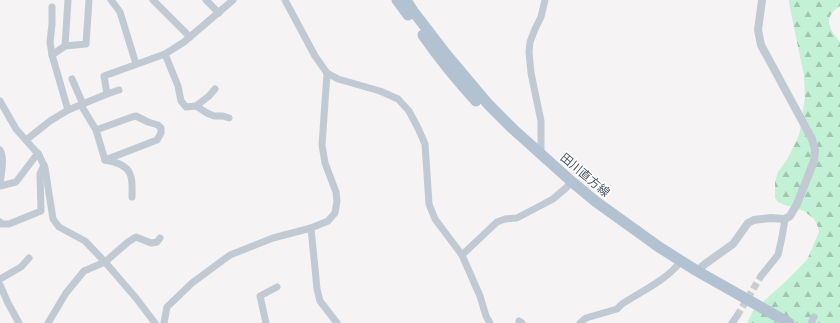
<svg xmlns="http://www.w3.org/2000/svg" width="840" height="323" font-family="Jost,'Noto Sans JP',sans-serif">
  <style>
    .forest { fill: url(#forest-firs) }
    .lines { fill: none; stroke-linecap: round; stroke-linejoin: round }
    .minor-tunnel { stroke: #caccce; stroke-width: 7; stroke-dasharray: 7 3.5; stroke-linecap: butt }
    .minor { stroke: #c1cad2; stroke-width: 7 }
    .tertiary { stroke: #c1cad2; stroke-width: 8 }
    .primary { stroke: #b3c2d1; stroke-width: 11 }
    .labels { text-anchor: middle; stroke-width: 3; stroke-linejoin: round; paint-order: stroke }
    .street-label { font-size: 12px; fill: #4a5661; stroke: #fff }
  </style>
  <defs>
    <pattern id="forest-firs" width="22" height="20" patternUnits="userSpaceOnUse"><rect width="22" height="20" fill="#c3f1d5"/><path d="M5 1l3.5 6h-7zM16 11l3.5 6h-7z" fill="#a0c6b0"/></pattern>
  </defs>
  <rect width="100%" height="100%" fill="#f5f3f3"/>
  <path class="forest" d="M789 0H840V6C822 18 829 28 840 42V323H747L753 311 784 283 807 260 819 232 818 227 814 219 804 211 785 205 778 202 775 198V182L778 172 788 158 799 135 801 126 805 97 804 76 789 3Z"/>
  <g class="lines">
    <polyline class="minor-tunnel" points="737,316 761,276"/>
    <g class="minor">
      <polyline points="111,0 120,12 136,64"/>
      <polyline points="153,0 190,37"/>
      <polyline points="206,0 219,13"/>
      <polyline points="285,0 315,56 327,73 338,79 380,91 398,99 409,111 418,128 425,144 429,204 435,219 462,255 480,296 486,316 490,323"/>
      <polyline points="52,7 52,24 50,42 52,55"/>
      <polyline points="65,46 68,0"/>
      <polyline points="165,54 178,86 181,101 186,107 196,106 209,96 215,89"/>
      <polyline points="72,79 83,104"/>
      <polyline points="107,94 119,90"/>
      <polyline points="0,101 16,129 39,155 45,168 53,219 59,227 85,241 105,262 136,298 155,323"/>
      <polyline points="81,105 96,130 105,160 157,140 161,133 161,128 158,125 148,122 136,116 132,117 96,130"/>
      <polyline points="196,106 207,113 214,116 223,116 229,118"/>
      <polyline points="68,110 52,55 65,46 86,44 89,0"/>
      <polyline points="26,140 50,121 68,110 107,94 104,76 165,54 184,42 233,0"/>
      <path d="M0 150C5 158 1 175 0 184"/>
      <polyline points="541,155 541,121 531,73 529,52 530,42 535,29 541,17 545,0"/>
      <path d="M105 160C113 161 127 165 130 174 133 180 132 191 132 197"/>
      <polyline points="0,186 16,182 38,153"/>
      <polyline points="0,222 2,224 9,224 41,211 40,174 44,165"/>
      <polyline points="311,228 317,289 320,301 337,323"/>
      <polyline points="462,255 497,222 505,219 517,218 553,199 567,187 571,181"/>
      <polyline points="761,276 778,255 782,237 785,219"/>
      <polyline points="0,279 21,267 29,258"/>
      <polyline points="0,285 8,303 19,323"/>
      <polyline points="519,321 522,323"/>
      <polyline points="48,323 66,293 84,271 105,262 128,242 136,237 151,243 157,242 160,238"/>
      <polyline points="164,323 167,307 192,283 230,255 273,238 311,228 328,221 335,213 337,201 336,192 325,163 322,145 327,73"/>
      <polyline points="266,323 260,296 277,287"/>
      <path d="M580 323 586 318 617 309 622 304C642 291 667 280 681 261"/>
      <polyline points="732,323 737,316"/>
      <polyline points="811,323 814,317"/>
    </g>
    <polyline class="tertiary" points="697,271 705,264 733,244 748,223 754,220 771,218 785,219 790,216 797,204 814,161 815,150 812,139 761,45 758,30 762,0"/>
    <g class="primary">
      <polyline points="397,0 408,15"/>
      <polyline points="406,0 413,11 446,54 488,104 513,129 571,181 595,201 659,247 697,271 789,323"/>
      <path d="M423 35C439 58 457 80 476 101"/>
    </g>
  </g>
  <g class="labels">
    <g class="street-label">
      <text transform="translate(585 175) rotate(40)" y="4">田川直方線</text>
    </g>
  </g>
</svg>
